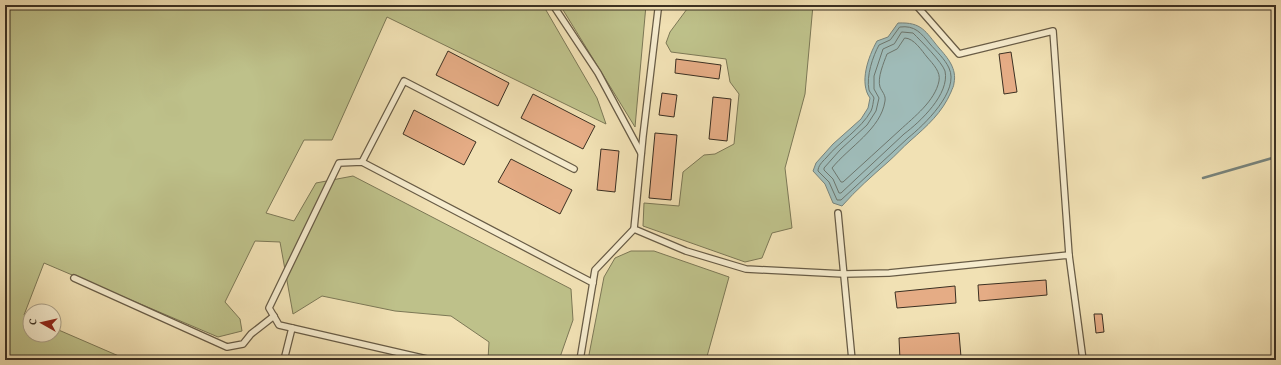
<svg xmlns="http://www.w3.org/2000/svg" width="1281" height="365" font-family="'Gentium Book Plus',serif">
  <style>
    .green { fill: #bec18a; stroke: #7c7856 }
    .water { fill: #9fbbb8; stroke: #77837c }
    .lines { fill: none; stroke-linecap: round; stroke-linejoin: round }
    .shore { stroke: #6d766d; stroke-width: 1 }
    .stream { stroke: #77837c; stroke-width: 2.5 }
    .building { fill: #e5ac85; stroke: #3b3022 }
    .lane-casing { stroke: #685c46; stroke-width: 8 }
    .lane { stroke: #f6ecce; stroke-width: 5.5 }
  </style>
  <rect width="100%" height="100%" fill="#f1e1b4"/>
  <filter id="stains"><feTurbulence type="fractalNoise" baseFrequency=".005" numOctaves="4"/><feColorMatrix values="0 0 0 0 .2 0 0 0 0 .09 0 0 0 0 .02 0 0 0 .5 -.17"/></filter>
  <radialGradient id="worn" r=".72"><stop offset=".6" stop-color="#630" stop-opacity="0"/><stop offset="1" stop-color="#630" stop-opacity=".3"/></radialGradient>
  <g class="green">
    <polygon points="5,5 543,5 597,98 606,124 387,17 332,140 304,140 266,213 294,221 316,183 353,176 571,289 573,320 559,360 488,360 489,342 451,316 395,311 322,296 293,314 280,242 255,241 225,302 240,319 242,331 218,337 44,263 24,315 30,318 30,335 54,335 54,328 128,360 5,360"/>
    <polygon points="560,5 646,5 635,127"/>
    <polygon points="690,5 813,5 805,94 785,168 792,228 772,233 762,258 745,262 643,226 644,203 679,206 683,172 704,155 715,154 734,144 739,94 730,82 726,59 671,52 666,43 670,32"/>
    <polygon points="631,251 654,251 729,277 706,360 588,360 604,277 615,258"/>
  </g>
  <path class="water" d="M898 23C922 22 925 31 939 48 948 58 957 69 954 83 954 86 952 89 951 92 942 113 927 126 910 141 903 147 896 155 888 162 872 176 856 190 842 206L833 203 825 184 813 171 816 163 833 144 861 119 868 108 870 98C859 83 868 57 877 41L888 37Z"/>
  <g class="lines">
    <g class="shore">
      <path d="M900 27C915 25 921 33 930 44 936 51 945 59 949 68 960 91 924 125 908 138L841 200H837L829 182 818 171C818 166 822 162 826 158 839 142 861 129 871 111 873 107 873 102 874 98 873 95 870 93 869 90 866 76 873 56 879 45L890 40Z"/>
      <path d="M902 32 913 33C921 41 942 62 945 71 950 94 920 122 904 134L841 193H839L833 179 824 170V168L840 150 867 125 876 111 879 98 874 89V76L883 49 894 44Z"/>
      <path d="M905 38C914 38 922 51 927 57 933 64 941 72 939 81 935 101 914 117 900 130 881 147 862 165 843 182H841L832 168C849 147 881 129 885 101 886 95 882 92 880 87 877 78 884 62 887 54L897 49Z"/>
    </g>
    <polyline class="stream" points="1203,178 1276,157"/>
  </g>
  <g class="building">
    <polygon points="448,51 509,83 498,106 436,75"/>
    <polygon points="1011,52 1017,92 1004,94 999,54"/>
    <polygon points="676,59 721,65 719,79 675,73"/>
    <polygon points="662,93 677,95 674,117 659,115"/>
    <polygon points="533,94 595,126 583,149 521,118"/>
    <polygon points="713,97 731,99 727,141 709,139"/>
    <polygon points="414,110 476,142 464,165 403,134"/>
    <polygon points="655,133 677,135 671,200 649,198"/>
    <polygon points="601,149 619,151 615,192 597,190"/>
    <polygon points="511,159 572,190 560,214 498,182"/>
    <polygon points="1046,280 1047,295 979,301 978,285"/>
    <polygon points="955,286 956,303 897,308 895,292"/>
    <polygon points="1094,314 1102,314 1104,332 1096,333"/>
    <polygon points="959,333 961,357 928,360 900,360 899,338"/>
  </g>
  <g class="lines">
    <g class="lane-casing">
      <g id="lane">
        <polyline points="553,5 598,73 641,153"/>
        <polyline points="660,5 658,10 643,136 634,229 686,251 746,269 844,274 889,273 1069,255 1083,360"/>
        <polyline points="916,5 959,54 1053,31 1069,255"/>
        <polyline points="362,162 404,81 574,169"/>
        <polyline points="838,213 852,360"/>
        <polyline points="74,278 227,347 243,344 251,334 274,316"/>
        <polyline points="284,360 292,328"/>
        <polyline points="431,360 279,325 269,308 339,163 362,162 593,283"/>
        <polyline points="580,360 595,270 634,229"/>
      </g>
    </g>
    <use href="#lane" class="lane"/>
  </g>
  <rect width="1281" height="365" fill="none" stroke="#f1e1b4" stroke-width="20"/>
  <rect x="6" y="6" width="1269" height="353" fill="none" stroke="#3b3022" stroke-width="2"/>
  <rect x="10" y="10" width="1261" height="345" fill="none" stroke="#3b3022"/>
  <g transform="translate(42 323) rotate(278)"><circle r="19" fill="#f6ecce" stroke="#aba189"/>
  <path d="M0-3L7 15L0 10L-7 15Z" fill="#8f2418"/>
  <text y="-6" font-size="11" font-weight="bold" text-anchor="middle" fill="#3b3022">С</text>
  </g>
  <rect width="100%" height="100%" filter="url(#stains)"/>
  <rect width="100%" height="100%" fill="url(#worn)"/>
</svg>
